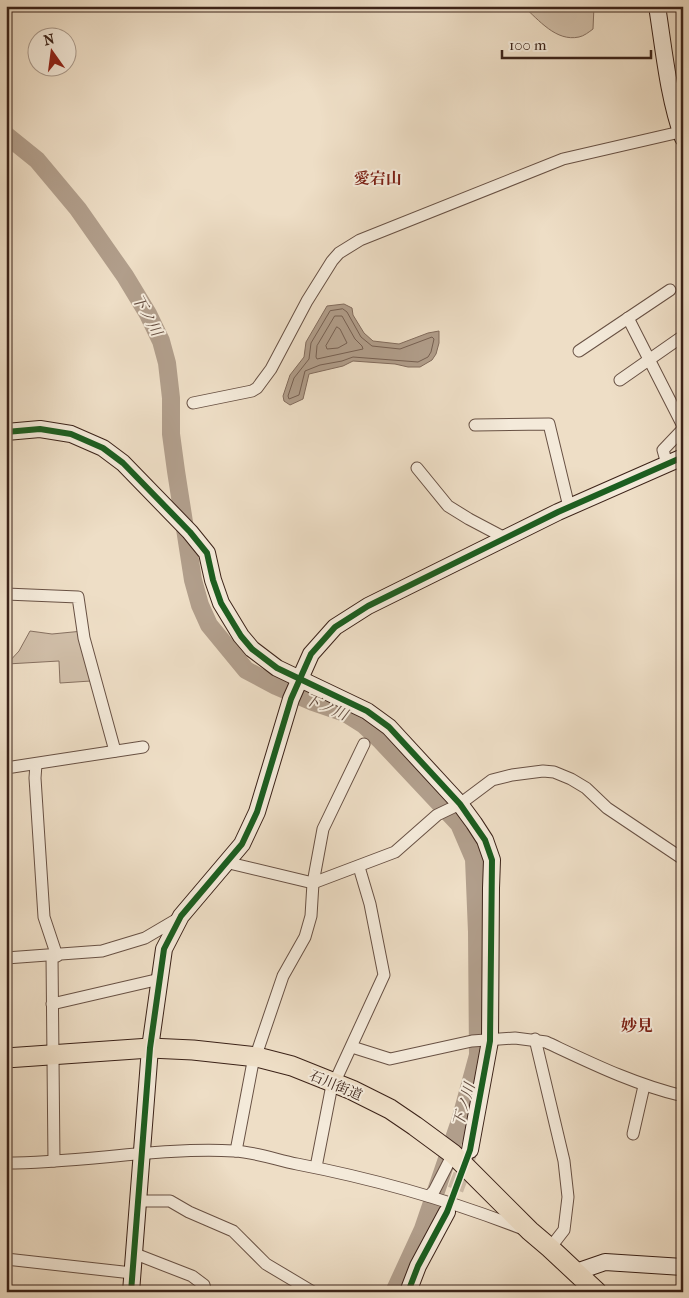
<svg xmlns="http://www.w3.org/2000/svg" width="689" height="1298" font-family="'IM FELL French Canon','Noto Serif JP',serif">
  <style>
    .green { fill: #d0bea8; stroke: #867060 }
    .water { fill: #b19e8b; stroke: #826c5d }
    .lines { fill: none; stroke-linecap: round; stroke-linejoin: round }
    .shore { stroke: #766052; stroke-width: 1 }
    .river { stroke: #b19e8b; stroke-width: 18 }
    .secondary-tunnel { stroke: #cab8a3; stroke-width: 16; stroke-dasharray: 16 8; stroke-linecap: butt }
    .street-casing { stroke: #685144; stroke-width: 13 }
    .secondary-casing { stroke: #3b2218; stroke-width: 18 }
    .primary-casing { stroke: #3b2218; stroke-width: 21 }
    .street { stroke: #f4eada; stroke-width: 11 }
    .secondary { stroke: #f4eada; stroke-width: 16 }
    .primary { stroke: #eedec6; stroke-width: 19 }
    .cycleway-casing { stroke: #f4eada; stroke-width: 9 }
    .cycleway { stroke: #1b5e20; stroke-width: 6 }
    .labels { text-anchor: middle; stroke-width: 4; stroke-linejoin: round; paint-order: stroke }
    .street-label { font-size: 14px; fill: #3b2218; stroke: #f4eada }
    .water-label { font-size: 15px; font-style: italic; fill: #644d40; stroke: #f4eada }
    .quarter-label { font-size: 16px; font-weight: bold; fill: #7a1f14; stroke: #f4eada }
  </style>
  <rect width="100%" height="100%" fill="#eedec6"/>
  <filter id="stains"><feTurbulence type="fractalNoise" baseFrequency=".004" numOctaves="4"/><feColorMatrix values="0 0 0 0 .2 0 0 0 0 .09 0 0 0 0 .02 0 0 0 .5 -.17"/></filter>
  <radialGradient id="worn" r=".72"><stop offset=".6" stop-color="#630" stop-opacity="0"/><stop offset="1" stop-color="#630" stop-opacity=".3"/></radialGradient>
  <g class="green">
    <path d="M523 6H594L593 29C589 32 584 36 579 37 556 42 539 20 523 6Z"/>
    <polygon points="30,631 52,634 83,631 91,681 60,683 59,661 7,664 19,651"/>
  </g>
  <polygon class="water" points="344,304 352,308 353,315 364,333 373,341 399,344 428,333 439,331 439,343 436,354 432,360 420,367 408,367 395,364 353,361 343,366 309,374 303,399 290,405 284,401 283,396 290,375 304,357 306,342 327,306"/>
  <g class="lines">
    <g class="shore">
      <polygon points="343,309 347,312 361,337 372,346 400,349 432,337 434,339 431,352 428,357 418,362 353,357 342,361 320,365 305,371 299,395 289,399 288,396 294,378 309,359 311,343 330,311"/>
      <polygon points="335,316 342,316 355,339 362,346 363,349 317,359 316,357 317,346"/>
      <polygon points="337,327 340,329 347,343 338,348 327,349 326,346"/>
    </g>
    <polyline class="river" points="6,135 37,160 78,209 125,276 148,314 161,341 167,363 171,398 171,434 176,471 193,580 200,605 209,625 246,670 276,686 313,702 345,713 364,725 381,741 459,824 474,859 477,932 478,1055 460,1121 423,1229 394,1292"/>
    <polyline class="secondary-tunnel" points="447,1212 469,1154"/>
    <g class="street-casing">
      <g id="street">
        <polyline points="628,318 683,426"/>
        <polyline points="579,351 670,290"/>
        <polyline points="620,380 683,336"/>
        <polyline points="193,403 252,391 257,388 271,369 307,301 332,261 339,253 360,240 563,159 680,132"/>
        <polyline points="475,425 549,424 569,507"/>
        <polyline points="667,464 663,450 683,429"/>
        <polyline points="417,468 448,506 469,519 505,538"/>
        <polyline points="6,594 78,597 84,638 115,751"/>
        <polyline points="36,764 35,778 44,917 57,956"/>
        <polyline points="6,768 143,747"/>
        <polyline points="225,862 313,883 395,852 437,815 460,804 492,780 512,775 543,771 554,772 571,779 586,788 607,808 683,859"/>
        <polyline points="52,956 54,1161"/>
        <polyline points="6,958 102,951 145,938 179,918"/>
        <polyline points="52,1004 160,979"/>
        <polyline points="535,1039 564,1161 568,1197 564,1230 550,1248"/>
        <path d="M352 1047 390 1059 472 1041 515 1038 546 1042C591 1063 633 1084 683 1096"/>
        <polyline points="633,1134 644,1086"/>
        <polyline points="236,1151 252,1067 283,976 305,937 311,916 313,883 323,829 364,744"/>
        <path d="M6 1163C82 1163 158 1147 234 1151 255 1152 277 1160 297 1164 375 1179 449 1200 523 1229"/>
        <polyline points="316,1167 331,1090 384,975 370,904 359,867"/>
        <polyline points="429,1196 434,1191 453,1154"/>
        <polyline points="139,1201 170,1201 189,1212 233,1231 266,1264 313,1292"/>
        <polyline points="133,1253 192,1276 204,1285 206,1292"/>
        <polyline points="6,1259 132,1273"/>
      </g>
    </g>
    <g class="secondary-casing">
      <g id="secondary">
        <path d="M657 6C664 50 668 96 683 138"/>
        <polyline points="6,432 40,429 71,434 103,448 123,463 190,532 207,553 213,580 221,603 241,636 252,649 277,668 367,711 389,727 460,804 474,823 485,840 492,860 491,888 490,1041 470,1150"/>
        <polyline points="576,1272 605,1262 683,1267"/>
        <polyline points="131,1292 150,1048 164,949 181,916 242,844 257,812 291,699 311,654 335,627 368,606 558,512 683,457"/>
        <polyline points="408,1292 418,1266 447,1212"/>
      </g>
    </g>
    <g class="primary-casing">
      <polyline id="primary" points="6,1058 150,1048 193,1050 257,1057 292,1066 352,1090 390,1109 415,1126 453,1154 530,1231 550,1248 597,1292"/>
    </g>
    <use href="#street" class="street"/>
    <use href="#secondary" class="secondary"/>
    <use href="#primary" class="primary"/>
    <g class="cycleway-casing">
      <g id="cycleway">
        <polyline points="6,432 40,429 71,434 103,448 123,463 190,532 207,553 213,580 221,603 241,636 252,649 277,668 367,711 389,727 460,804 485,840 492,860 490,1041 470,1150 447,1212 418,1266 408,1292"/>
        <polyline points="131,1292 150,1048 164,949 181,916 242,844 257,812 291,699 311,654 335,627 368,606 558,512 683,457"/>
      </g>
    </g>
    <use href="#cycleway" class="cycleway"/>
  </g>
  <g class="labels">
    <g class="street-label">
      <text transform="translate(336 1085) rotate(23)" y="5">石川街道</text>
    </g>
    <g class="water-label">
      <text transform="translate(147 315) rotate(61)" y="5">下ノ川</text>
      <text transform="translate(326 707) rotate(23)" y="5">下ノ川</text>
      <text transform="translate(464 1105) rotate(-74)" y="5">下ノ川</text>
    </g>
    <g class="quarter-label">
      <text x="378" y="184">愛宕山</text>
      <text x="637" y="1031">妙見</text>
    </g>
  </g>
  <rect width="689" height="1298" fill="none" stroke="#eedec6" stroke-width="25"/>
  <rect x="8" y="8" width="674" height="1283" fill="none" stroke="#3b2218" stroke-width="2.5"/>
  <rect x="12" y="12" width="664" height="1273" fill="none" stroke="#3b2218"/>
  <g transform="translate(52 52) rotate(346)"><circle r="24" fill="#f4eada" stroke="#aa9a8c"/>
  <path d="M0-4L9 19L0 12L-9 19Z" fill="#8f2418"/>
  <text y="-8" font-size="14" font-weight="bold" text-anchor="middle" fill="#3b2218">N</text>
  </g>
  <path d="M502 50v8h149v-8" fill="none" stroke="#3b2218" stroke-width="2.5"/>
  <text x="509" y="50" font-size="15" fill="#3b2218" stroke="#f4eada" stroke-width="4" paint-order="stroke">100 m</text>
  <rect width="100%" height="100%" filter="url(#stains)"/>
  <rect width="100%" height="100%" fill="url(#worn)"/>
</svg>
